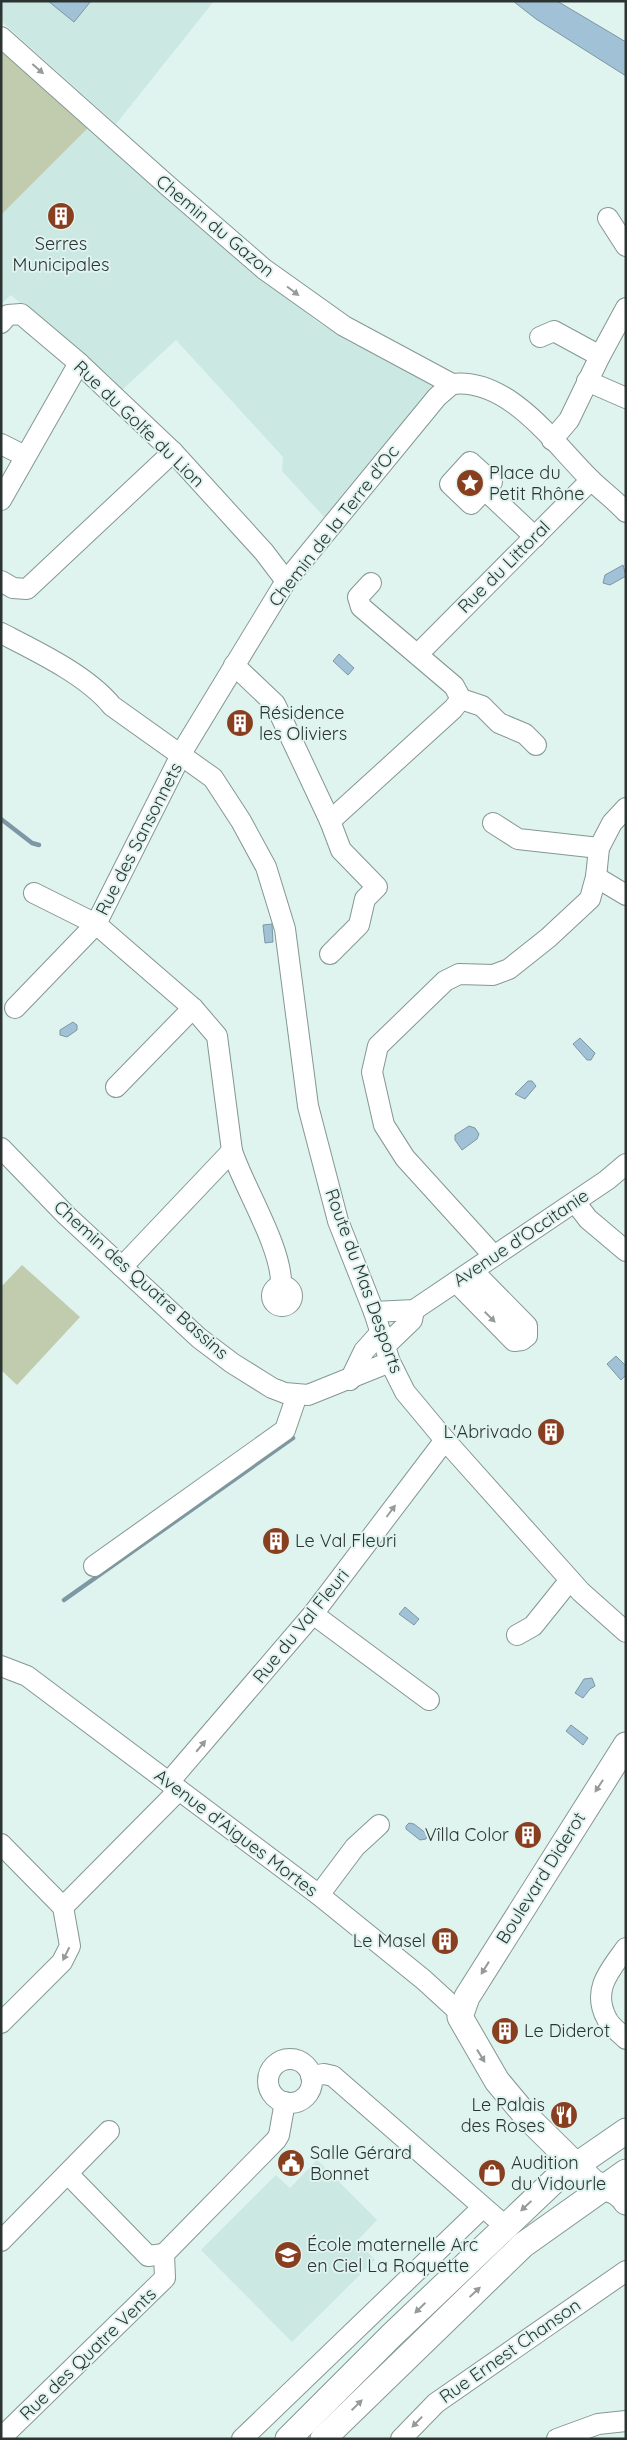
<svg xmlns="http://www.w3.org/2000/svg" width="627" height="2440" font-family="Quicksand,sans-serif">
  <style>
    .built { fill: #cce8e2 }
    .green { fill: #c0ccad }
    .water { fill: #a0c1d6; stroke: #7d97a5 }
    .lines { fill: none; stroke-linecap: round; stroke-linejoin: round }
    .stream { stroke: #7d97a5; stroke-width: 4.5 }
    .minor-casing { stroke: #849793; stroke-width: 22 }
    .major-casing { stroke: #849793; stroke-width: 27 }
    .minor { stroke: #fff; stroke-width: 20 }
    .major { stroke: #fff; stroke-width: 25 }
    .oneway { fill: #969a98 }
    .labels { text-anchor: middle; stroke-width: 4; stroke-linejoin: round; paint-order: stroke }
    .street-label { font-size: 18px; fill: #2c3432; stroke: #dff3ef }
    .poi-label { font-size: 18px; fill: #2c3432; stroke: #dff3ef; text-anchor: start }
  </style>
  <rect width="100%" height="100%" fill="#dff3ef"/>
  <g class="built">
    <polygon points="1,1 214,1 116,124 1,21"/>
    <polygon points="90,126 316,321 351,343 429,378 433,388 326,519 282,471 283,457 176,340 122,390 11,295 1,304 1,215"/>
    <polygon points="317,2160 377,2220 357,2241 375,2260 292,2342 201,2250 276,2175 290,2188"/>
  </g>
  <g class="green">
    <polygon points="1,51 90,126 1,215"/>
    <polygon points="22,1265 80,1317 17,1385 1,1370 1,1287"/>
  </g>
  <g class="water">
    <polygon points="48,1 91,1 74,22"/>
    <polygon points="513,1 557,1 626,42 626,76 536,19"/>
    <polygon points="623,565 626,576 610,585 603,583 605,575"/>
    <polygon points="339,654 354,668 348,675 333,661"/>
    <polygon points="272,924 273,942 265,943 263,925"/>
    <polygon points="73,1022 77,1025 77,1030 67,1037 60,1035 60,1030"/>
    <polygon points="580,1038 595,1053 591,1060 587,1060 573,1044"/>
    <polygon points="528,1081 532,1081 536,1086 525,1099 515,1094"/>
    <polygon points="469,1126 475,1128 479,1134 477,1139 462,1150 455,1140 455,1135"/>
    <polygon points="616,1356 626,1366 626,1375 621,1380 607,1364"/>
    <polygon points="405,1607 419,1619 414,1625 399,1614"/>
    <polygon points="592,1678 595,1686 590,1689 583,1698 575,1693 584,1679"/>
    <polygon points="571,1725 588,1738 583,1745 566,1731"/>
    <polygon points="409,1823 414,1824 427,1834 426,1839 420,1840 406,1829 406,1826"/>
  </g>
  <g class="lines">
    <g class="stream">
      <polyline points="1,819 32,843 39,845"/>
      <polyline points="64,1600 293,1438"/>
    </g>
    <g class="minor-casing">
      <g id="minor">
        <polyline points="1,37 167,185 264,269 344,326 452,384"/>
        <polyline points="608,218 626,246"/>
        <polyline points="1,323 8,315 21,314 79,363 173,452 264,552 286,581"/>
        <polyline points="540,337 554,331 600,356"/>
        <polyline points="587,381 626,398"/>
        <path d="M452 384C508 377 553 442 589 478 601 490 615 500 626 512"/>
        <polyline points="552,440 569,420 600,356 626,308"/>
        <polyline points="1,444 25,456"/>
        <polygon points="470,462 492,482 471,504 450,484"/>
        <polyline points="485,490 535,537"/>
        <polyline points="1,500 79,363"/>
        <polyline points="1,581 13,588 27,589 173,452"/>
        <path d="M1 633C36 651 87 675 112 706L213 778 241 821 266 867 285 929 308 1106 338 1221 374 1312 390 1362 405 1392 445 1440 581 1592 626 1632"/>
        <polyline points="418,654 591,480"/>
        <polyline points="234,665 275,704 330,821 341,850 377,887 365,899 359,925 330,954"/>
        <polyline points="461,699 482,706 499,723 525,734 536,745"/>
        <polyline points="330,821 453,709 461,699 454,686 361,607 358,597 371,583"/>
        <polyline points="493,823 518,839 599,848"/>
        <polyline points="596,877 626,895"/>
        <polyline points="34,893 96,924 193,1008 217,1036 232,1151 122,1267"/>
        <polyline points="15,1008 96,924 185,747 286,581 437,397 452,384"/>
        <polyline points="116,1087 193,1008"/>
        <polyline points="1,1148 67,1216 199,1338 232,1363 272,1388 285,1393 308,1395 390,1362"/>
        <path d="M232 1151C244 1188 283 1249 281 1286"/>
        <polyline points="575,1202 588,1219 626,1251"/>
        <polyline points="494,1256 405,1158 384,1125 372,1072 378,1046 445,981 459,974 493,975 509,969 548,938 590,899 596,877 599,848 612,823 626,808"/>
        <polyline points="456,1282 514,1341 522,1340 527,1336 527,1326 473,1271"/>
        <circle cx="282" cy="1296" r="10"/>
        <polyline points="374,1312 414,1310 607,1180 626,1164"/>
        <polyline points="385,1346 412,1320 414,1310"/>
        <polyline points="350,1380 364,1351 381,1332"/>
        <polyline points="94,1566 285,1430 297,1395"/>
        <polyline points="313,1614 429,1700"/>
        <polyline points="517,1635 533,1626 570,1580"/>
        <polyline points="1,1666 27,1676 319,1895 424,1980 460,2013"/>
        <polyline points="169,1782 313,1614 445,1440"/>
        <polyline points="1,1844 63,1907 179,1790"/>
        <polyline points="319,1895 355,1847 379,1825"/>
        <path d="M626 1948C610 1970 591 1990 607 2019 610 2026 620 2033 626 2039"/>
        <polyline points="1,2023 62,1962 70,1946 63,1907"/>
        <circle cx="290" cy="2081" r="22"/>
        <polyline points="311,2076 324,2074 333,2076 505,2226"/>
        <polyline points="68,2174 148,2256 164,2254"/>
        <polyline points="1,2241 109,2131"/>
        <polyline points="1,2438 165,2278 164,2254 276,2140 279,2135 285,2102"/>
        <polyline points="242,2439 482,2208"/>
        <polyline points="401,2439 436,2403 626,2271"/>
        <polyline points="557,2439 598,2424 626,2421"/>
      </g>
    </g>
    <g class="major-casing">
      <g id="major">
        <path d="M626 1745 467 1997 460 2017 497 2081 527 2117 593 2182C606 2190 617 2188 626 2202"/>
        <polyline points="288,2439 392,2335 555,2180 626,2131"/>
        <polyline points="323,2439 523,2245 626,2172"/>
      </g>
    </g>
    <use href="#minor" class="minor"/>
    <use href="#major" class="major"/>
  </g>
  <defs><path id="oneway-solid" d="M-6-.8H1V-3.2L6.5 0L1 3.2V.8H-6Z" transform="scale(1.25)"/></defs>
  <g class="oneway">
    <use href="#oneway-solid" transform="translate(38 69) rotate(41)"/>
    <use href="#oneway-solid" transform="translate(293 291) rotate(37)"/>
    <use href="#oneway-solid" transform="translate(490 1317) rotate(45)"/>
    <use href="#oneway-solid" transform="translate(391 1511) rotate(-53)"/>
    <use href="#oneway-solid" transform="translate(201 1746) rotate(-50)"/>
    <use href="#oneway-solid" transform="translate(599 1786) rotate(123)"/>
    <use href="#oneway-solid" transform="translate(66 1954) rotate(117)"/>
    <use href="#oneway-solid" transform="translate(485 1968) rotate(122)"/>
    <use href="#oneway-solid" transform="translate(481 2056) rotate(58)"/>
    <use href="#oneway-solid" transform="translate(526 2206) rotate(137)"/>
    <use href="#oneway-solid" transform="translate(475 2292) rotate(-43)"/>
    <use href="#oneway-solid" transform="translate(420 2308) rotate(136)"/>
    <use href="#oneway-solid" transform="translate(357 2405) rotate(-44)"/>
    <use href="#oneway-solid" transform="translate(417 2422) rotate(134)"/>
  </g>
  <defs>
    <g id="building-disc" transform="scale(1.4375)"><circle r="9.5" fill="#873f20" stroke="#dff3ef"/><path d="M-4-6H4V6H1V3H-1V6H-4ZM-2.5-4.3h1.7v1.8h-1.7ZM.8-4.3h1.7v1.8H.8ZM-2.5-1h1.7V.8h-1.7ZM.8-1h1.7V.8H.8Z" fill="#fff"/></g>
    <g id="sight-disc" transform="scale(1.4375)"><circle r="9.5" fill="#873f20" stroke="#dff3ef"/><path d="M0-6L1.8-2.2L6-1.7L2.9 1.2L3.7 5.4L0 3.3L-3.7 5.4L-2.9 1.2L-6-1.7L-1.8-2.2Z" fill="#fff"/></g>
    <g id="restaurant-disc" transform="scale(1.4375)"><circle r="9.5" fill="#873f20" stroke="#dff3ef"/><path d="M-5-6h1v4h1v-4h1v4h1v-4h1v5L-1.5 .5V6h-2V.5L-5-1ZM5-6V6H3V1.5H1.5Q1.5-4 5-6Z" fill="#fff"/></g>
    <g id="civic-disc" transform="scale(1.4375)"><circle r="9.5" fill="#873f20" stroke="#dff3ef"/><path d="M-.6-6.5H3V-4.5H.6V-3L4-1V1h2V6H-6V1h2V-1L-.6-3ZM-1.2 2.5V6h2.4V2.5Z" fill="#fff"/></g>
    <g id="shop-disc" transform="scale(1.4375)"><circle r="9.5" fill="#873f20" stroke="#dff3ef"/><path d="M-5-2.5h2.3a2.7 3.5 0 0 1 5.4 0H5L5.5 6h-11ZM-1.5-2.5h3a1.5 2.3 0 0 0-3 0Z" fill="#fff"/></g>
    <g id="school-disc" transform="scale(1.4375)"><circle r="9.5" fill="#873f20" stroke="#dff3ef"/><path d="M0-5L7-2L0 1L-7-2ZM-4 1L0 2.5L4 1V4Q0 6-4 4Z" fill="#fff"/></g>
  </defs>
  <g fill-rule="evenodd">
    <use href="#building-disc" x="61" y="216"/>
    <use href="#sight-disc" x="470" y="483"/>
    <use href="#building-disc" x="240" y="723"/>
    <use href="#building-disc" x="551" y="1432"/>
    <use href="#building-disc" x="276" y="1541"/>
    <use href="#building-disc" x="528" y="1835"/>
    <use href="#building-disc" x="445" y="1941"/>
    <use href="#building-disc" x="505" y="2031"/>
    <use href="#restaurant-disc" x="564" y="2115"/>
    <use href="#civic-disc" x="291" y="2163"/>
    <use href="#shop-disc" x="492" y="2173"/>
    <use href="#school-disc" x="288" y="2255"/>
  </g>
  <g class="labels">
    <g class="street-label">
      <text transform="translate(215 226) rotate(40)" y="6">Chemin du Gazon</text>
      <text transform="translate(139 424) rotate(44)" y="6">Rue du Golfe du Lion</text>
      <text transform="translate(334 526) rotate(-52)" y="6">Chemin de la Terre d'Oc</text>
      <text transform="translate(504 567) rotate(-45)" y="6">Rue du Littoral</text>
      <text transform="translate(139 839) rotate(-63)" y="6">Rue des Sansonnets</text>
      <text transform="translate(521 1238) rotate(-34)" y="6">Avenue d'Occitanie</text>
      <text transform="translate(141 1280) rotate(42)" y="6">Chemin des Quatre Bassins</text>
      <text transform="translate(364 1281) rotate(70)" y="6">Route du Mas Desports</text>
      <text transform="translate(301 1626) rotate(-51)" y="6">Rue du Val Fleuri</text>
      <text transform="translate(236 1833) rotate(37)" y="6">Avenue d'Aigues Mortes</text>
      <text transform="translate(541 1878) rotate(-58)" y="6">Boulevard Diderot</text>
      <text transform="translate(510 2351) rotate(-35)" y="6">Rue Ernest Chanson</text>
      <text transform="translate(88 2354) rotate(-44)" y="6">Rue des Quatre Vents</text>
    </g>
    <g class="poi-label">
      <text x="61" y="250" text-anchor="middle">Serres<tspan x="61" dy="21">Municipales</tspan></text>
      <text x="489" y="479">Place du<tspan x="489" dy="21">Petit Rhône</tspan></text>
      <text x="259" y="719">Résidence<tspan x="259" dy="21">les Oliviers</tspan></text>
      <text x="532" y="1438" text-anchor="end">L'Abrivado</text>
      <text x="295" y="1547">Le Val Fleuri</text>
      <text x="509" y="1841" text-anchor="end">Vîlla Color</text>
      <text x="426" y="1947" text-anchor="end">Le Masel</text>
      <text x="524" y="2037">Le Diderot</text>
      <text x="545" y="2111" text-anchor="end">Le Palais<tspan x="545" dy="21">des Roses</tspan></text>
      <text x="310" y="2159">Salle Gérard<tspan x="310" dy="21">Bonnet</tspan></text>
      <text x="511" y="2169">Audition<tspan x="511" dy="21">du Vidourle</tspan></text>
      <text x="307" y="2251">École maternelle Arc<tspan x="307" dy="21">en Ciel La Roquette</tspan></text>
    </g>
  </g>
  <rect width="627" height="2440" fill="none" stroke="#2c3432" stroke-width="5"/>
</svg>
